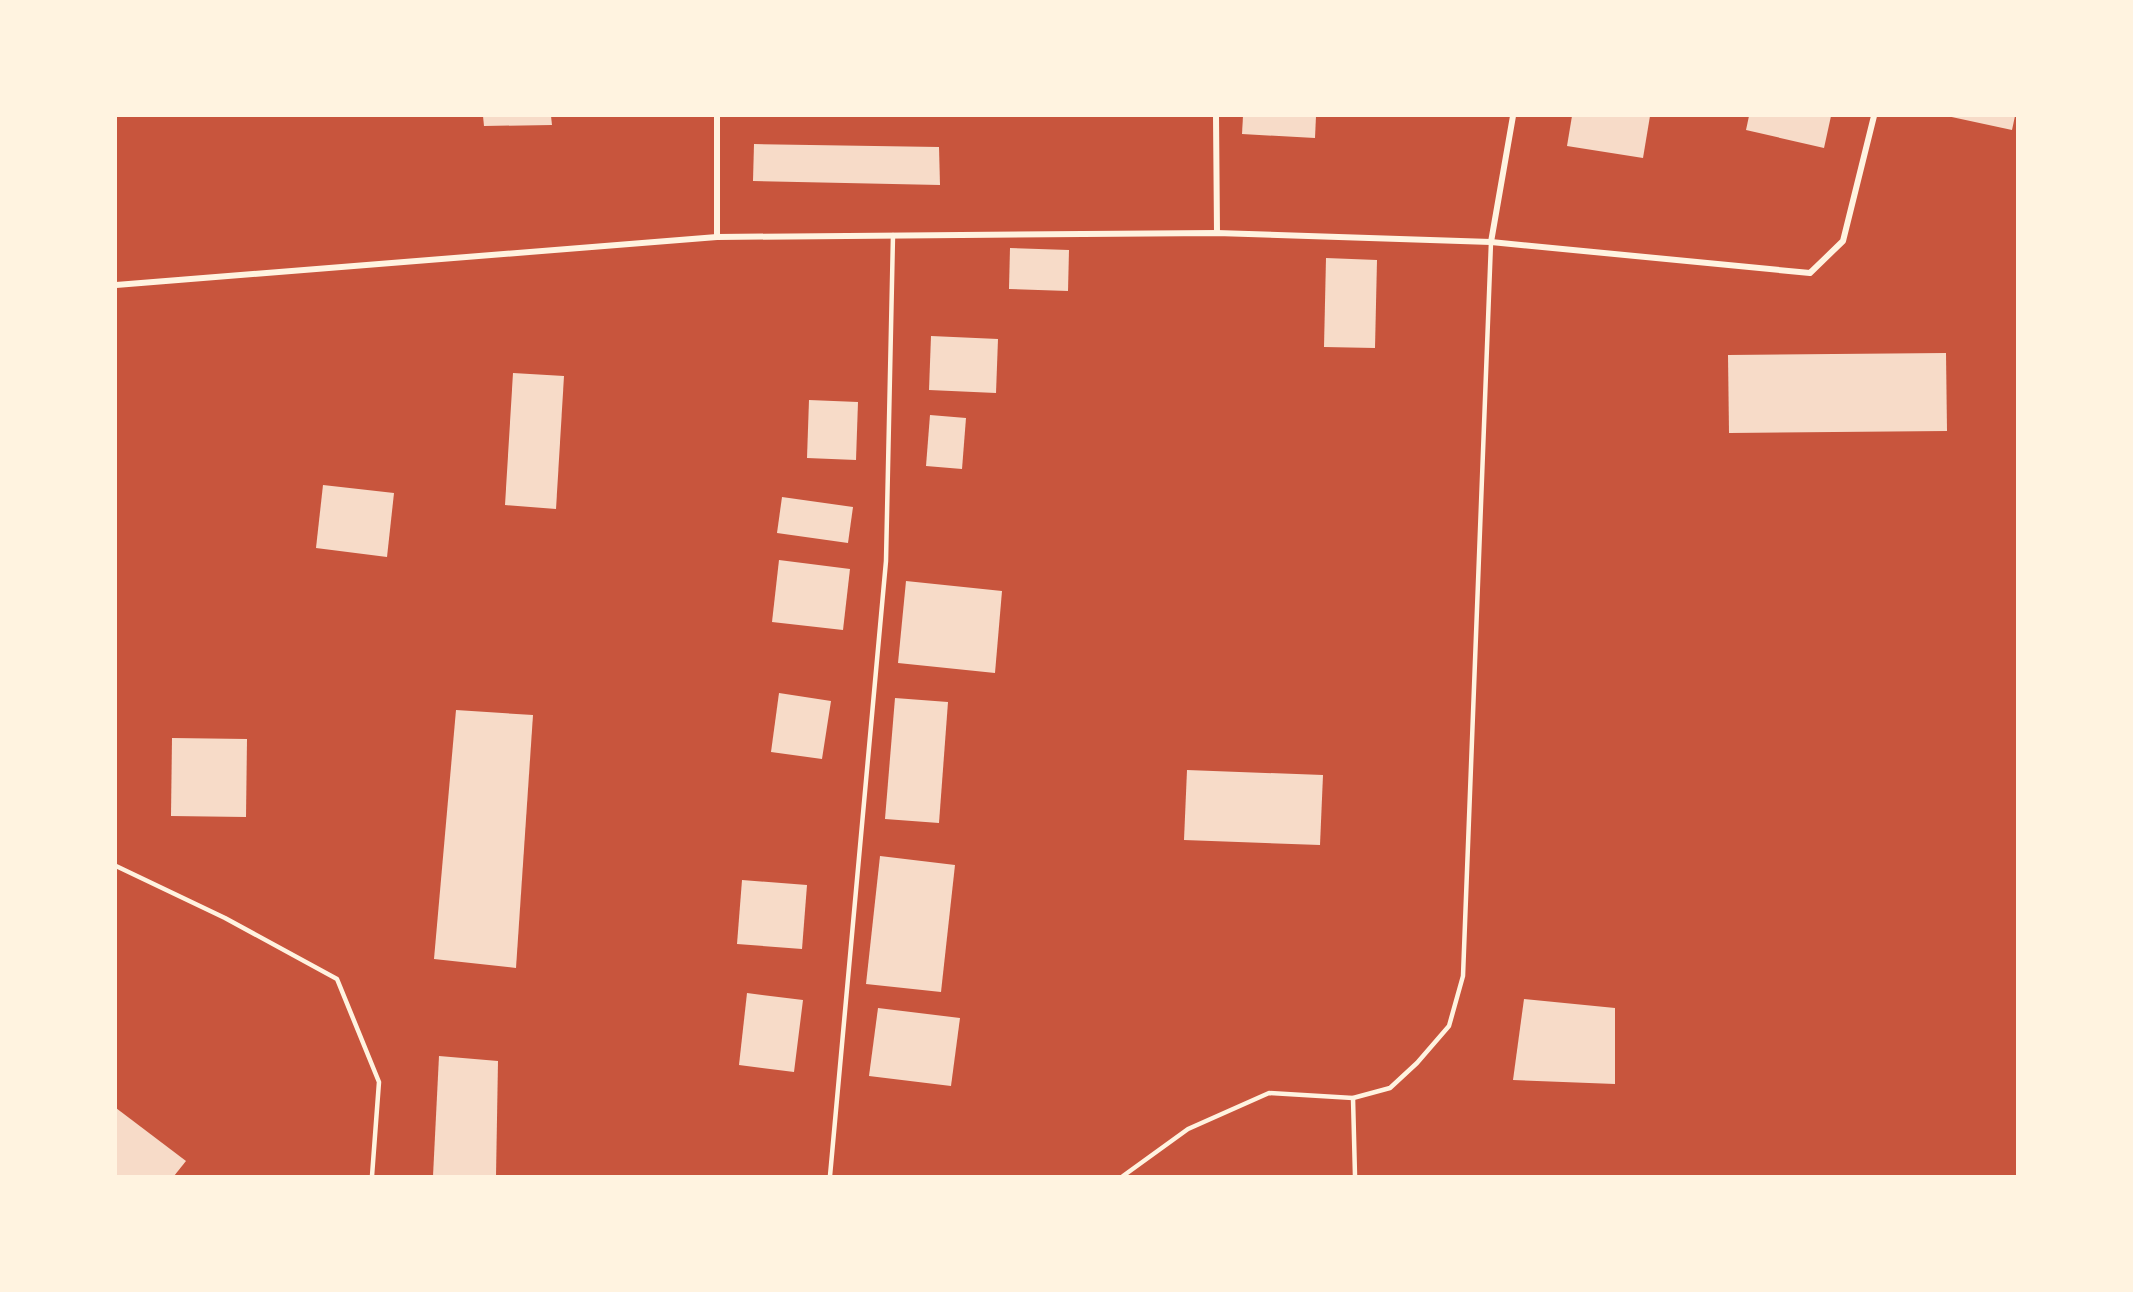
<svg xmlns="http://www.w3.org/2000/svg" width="2133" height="1292" font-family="'Work Sans',sans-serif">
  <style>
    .building { fill: #f7dbc8 }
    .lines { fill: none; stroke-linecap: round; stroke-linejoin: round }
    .service { stroke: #fff3e0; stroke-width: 4.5 }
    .minor { stroke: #fff3e0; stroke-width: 6 }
  </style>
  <rect width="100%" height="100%" fill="#c8553d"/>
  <g class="building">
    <polygon points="483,116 551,116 552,125 484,126"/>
    <polygon points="1243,116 1316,116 1315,138 1242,134"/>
    <polygon points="1572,116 1650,116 1643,158 1567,146"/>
    <polygon points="1749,116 1831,116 1824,148 1746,130"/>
    <polygon points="1947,116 2015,116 2012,130"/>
    <polygon points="754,144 939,147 940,185 753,181"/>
    <polygon points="1010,248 1069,250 1068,291 1009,289"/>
    <polygon points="1326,258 1377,260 1375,348 1324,347"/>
    <polygon points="931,336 998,339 996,393 929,390"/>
    <polygon points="1946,353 1947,431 1729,433 1728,355"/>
    <polygon points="513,373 564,376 556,509 505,505"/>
    <polygon points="809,400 858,402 856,460 807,458"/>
    <polygon points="930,415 966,418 962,469 926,466"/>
    <polygon points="323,485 394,493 387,557 316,548"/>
    <polygon points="782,497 853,507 848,543 777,533"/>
    <polygon points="779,560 850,569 843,630 772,622"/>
    <polygon points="906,581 1002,591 995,673 898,663"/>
    <polygon points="779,693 831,701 822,759 771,752"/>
    <polygon points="895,698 948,702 939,823 885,819"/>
    <polygon points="456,710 533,715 516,968 434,959"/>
    <polygon points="172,738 247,739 246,817 171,816"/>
    <polygon points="1187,770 1323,775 1320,845 1184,840"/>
    <polygon points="880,856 955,865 941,992 866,984"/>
    <polygon points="742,880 807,885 802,949 737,944"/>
    <polygon points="747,993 803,1000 794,1072 739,1065"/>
    <polygon points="1524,999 1615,1008 1615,1084 1513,1080"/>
    <polygon points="878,1008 960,1018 951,1086 869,1076"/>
    <polygon points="439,1056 498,1061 496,1176 433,1176"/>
    <polygon points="116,1108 186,1161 174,1176 116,1176"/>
  </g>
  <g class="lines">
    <g class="service">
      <polyline points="116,866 225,918 337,979 379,1082 372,1176"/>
      <polyline points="1353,1098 1355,1176"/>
      <polyline points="830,1176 886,561 893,235"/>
      <polyline points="1123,1176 1188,1129 1269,1093 1353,1098 1390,1088 1417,1063 1449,1026 1463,976 1491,242"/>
    </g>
    <g class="minor">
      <polyline points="1216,116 1217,233"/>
      <polyline points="717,237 717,116"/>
      <polyline points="1491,242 1513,116"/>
      <polyline points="116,285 717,237 1217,233 1491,242 1810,273 1843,241 1874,116"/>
    </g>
  </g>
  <rect width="2133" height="1292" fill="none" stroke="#fff3e0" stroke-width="234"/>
</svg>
